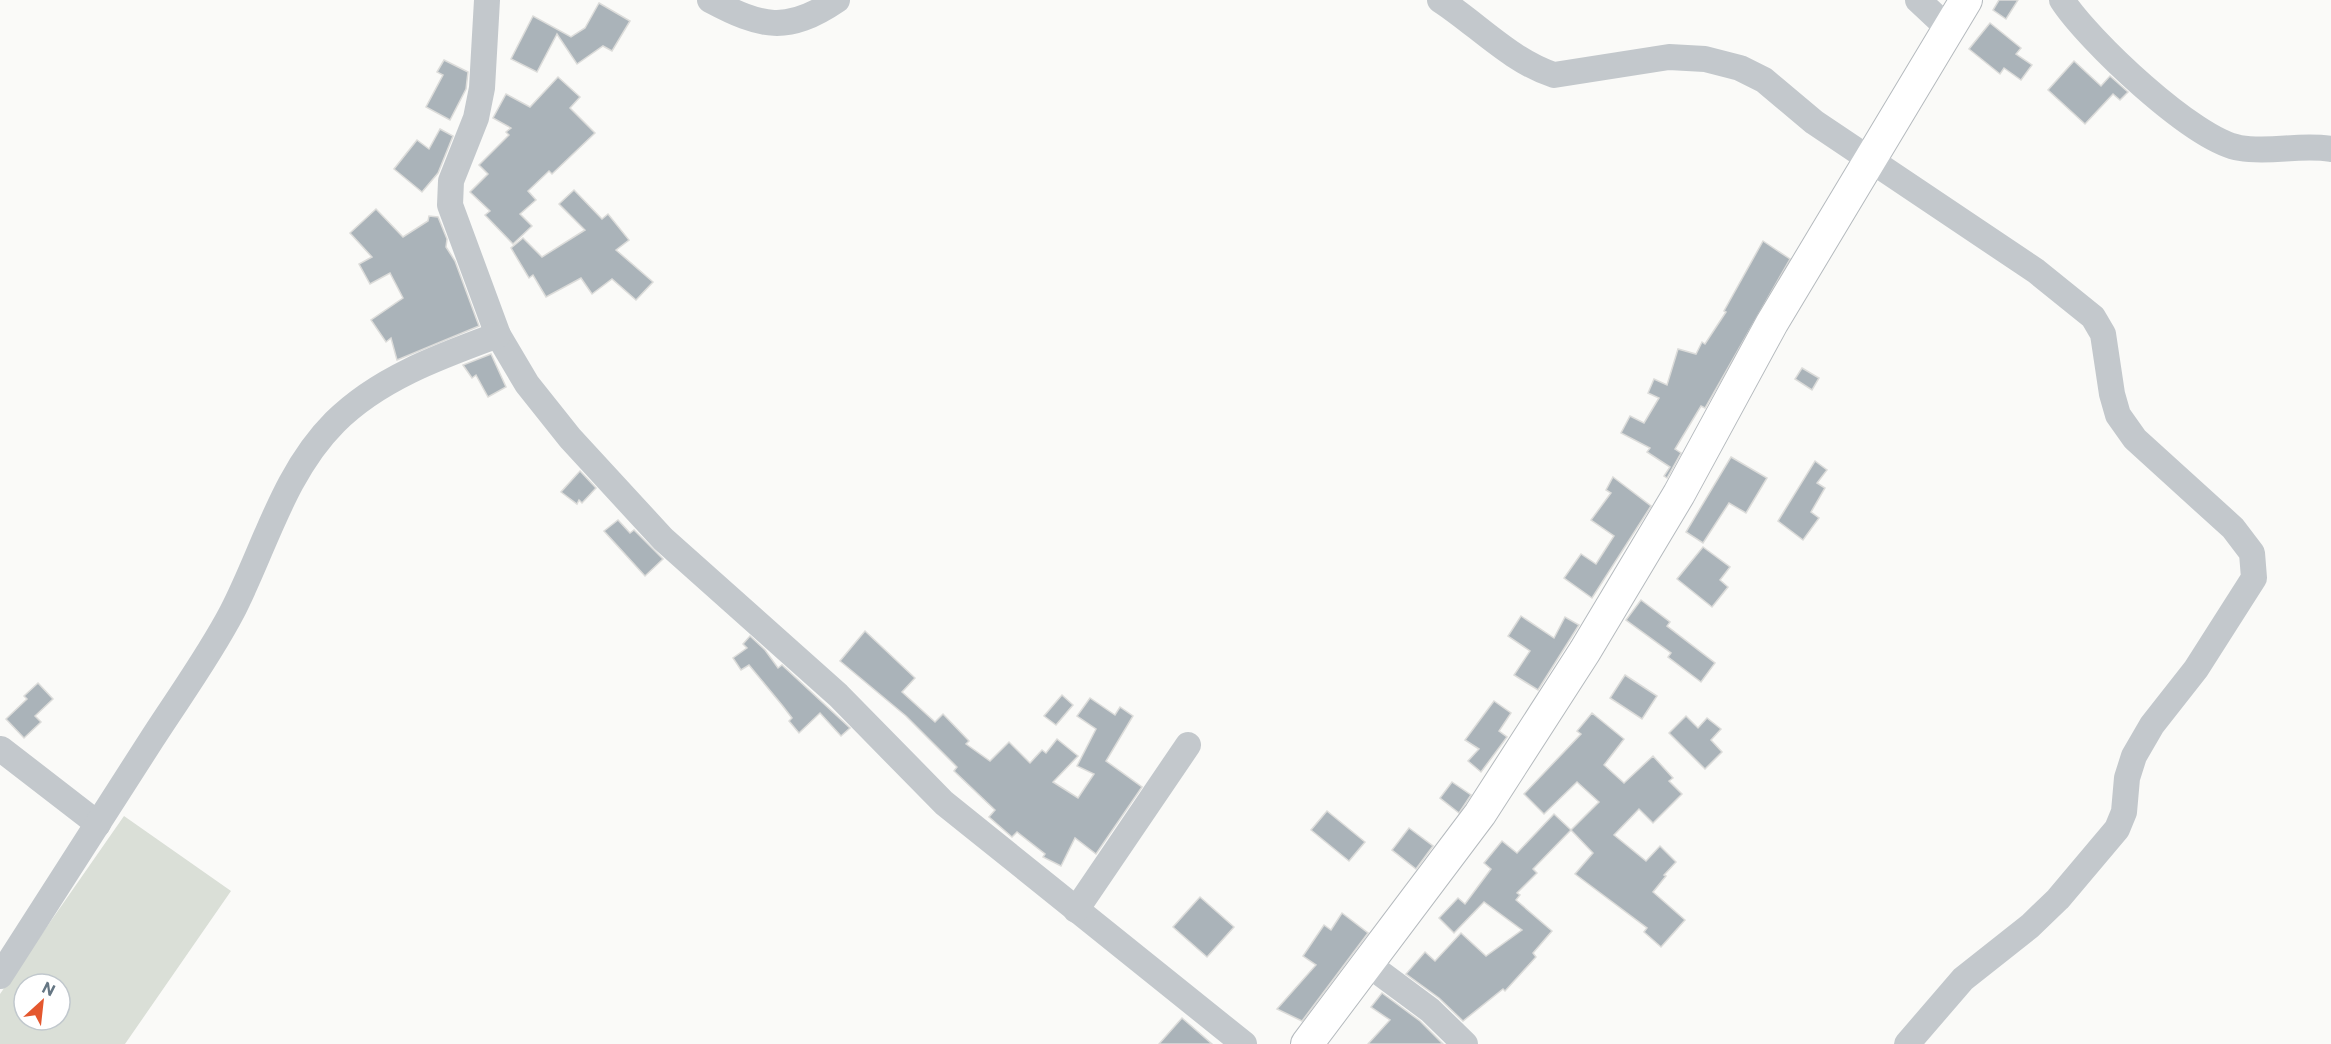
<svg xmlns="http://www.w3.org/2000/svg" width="2331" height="1044" font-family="Commissioner,sans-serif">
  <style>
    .green { fill: #dadfd7; fill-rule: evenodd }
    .building { fill: #aab3b9; stroke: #dcdcda; stroke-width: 1.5 }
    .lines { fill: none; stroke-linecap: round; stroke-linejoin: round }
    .major-casing { stroke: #b5babe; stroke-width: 34 }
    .minor { stroke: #c3c8cc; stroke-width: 26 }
    .major { stroke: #fff; stroke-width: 32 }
  </style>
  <rect width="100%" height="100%" fill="#fafaf8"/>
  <path class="green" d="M124 816 231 891 125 1044H0V994ZM24 984H60V1020H24Z"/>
  <g class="building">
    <polygon points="1999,0 2018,0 2006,19 1993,10"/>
    <polygon points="599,3 630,21 612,51 603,46 577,64 557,34 537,72 511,59 533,16 571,37 585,28"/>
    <polygon points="1990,23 2021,48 2016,54 2032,65 2021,80 2004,68 2000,74 1969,49"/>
    <polygon points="444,60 468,72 466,89 450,120 426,107 443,75 437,72"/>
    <polygon points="2074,61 2101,86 2110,76 2128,92 2120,100 2113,94 2085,124 2048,90"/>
    <polygon points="558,77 580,97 570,108 595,133 552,174 549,171 528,191 536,200 520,214 532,226 513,244 485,215 490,211 470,192 488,174 479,165 509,135 506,132 511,128 493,118 506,94 530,107"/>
    <polygon points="440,129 453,136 438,173 422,192 394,169 417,140 429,149"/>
    <polygon points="574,190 602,219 608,214 629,240 616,250 653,282 636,300 612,279 592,294 581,278 546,297 533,275 529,278 511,248 523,238 542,257 585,230 559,204"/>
    <polygon points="376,209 403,237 428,221 429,216 438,217 447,239 446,247 455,261 479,326 397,360 391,338 386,342 371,320 403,298 390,273 370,284 359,264 372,257 350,233"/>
    <polygon points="1763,241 1790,259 1705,408 1701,406 1675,449 1681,453 1667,478 1664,476 1670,467 1647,452 1650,448 1621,433 1630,416 1644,423 1659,398 1648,393 1654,379 1667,385 1678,349 1696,354 1702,342 1705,344 1726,312 1724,311"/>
    <polygon points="491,354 506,387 488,397 476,375 472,378 463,365"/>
    <polygon points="1802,368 1819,378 1812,390 1795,379"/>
    <polygon points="1731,457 1767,478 1746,513 1729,503 1703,543 1686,532"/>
    <polygon points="1815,461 1827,470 1817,483 1825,488 1811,512 1819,518 1803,540 1778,521"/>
    <polygon points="580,471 596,488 582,503 579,500 577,504 561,492"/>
    <polygon points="1613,477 1651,506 1592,598 1564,578 1581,554 1596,564 1614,536 1591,520 1611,493 1606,490"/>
    <polygon points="618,520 630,533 634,530 663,559 645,576 604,531"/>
    <polygon points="1703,547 1730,567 1720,580 1728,587 1712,607 1677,579"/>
    <polygon points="1641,600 1670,622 1667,626 1715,663 1701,682 1668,657 1671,653 1626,620"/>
    <polygon points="1521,616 1554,638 1565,617 1579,625 1538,690 1514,675 1530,651 1508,636"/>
    <polygon points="865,631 915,678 902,692 935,722 943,714 969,741 966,744 990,761 1009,742 1030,763 1042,750 1046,753 1057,739 1078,756 1053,782 1078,798 1094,774 1077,766 1096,729 1077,716 1090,698 1115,715 1120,707 1133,716 1106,761 1142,787 1096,854 1075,838 1061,866 1043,857 1045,854 1017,832 1012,837 989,817 995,810 954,771 957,767 906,716 840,661"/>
    <polygon points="750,636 765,650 778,668 782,665 850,728 841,736 820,713 799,733 789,721 792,718 782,705 749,665 741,670 733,658 747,648 743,644"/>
    <polygon points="1625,675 1657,696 1642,719 1610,698"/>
    <polygon points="38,683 53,699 35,716 41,722 24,738 6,719 27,699 24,696"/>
    <polygon points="1062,695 1073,705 1056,725 1044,716"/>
    <polygon points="1494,701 1511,713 1499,731 1507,737 1481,772 1468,761 1479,749 1465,740"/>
    <polygon points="1592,713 1624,739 1604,765 1624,783 1653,756 1673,778 1669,781 1682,794 1653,823 1639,809 1614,835 1646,861 1660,846 1676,862 1664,875 1666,876 1653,892 1685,920 1661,947 1644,932 1647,928 1575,874 1593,853 1571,830 1599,802 1577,782 1544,814 1524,794 1581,734 1577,731"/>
    <polygon points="1686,716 1698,728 1707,718 1721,729 1711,740 1722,752 1705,769 1669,733"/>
    <polygon points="1452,782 1471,795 1459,813 1440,798"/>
    <polygon points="1327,811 1365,842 1349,861 1311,830"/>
    <polygon points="1554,814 1571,830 1533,869 1537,873 1517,893 1520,895 1516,900 1552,931 1533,953 1536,957 1505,991 1503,989 1463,1021 1439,998 1406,974 1425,952 1435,961 1461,933 1486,956 1522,930 1484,902 1454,933 1439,918 1458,898 1465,904 1491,869 1484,863 1502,841 1517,853"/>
    <polygon points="1409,828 1433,846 1416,869 1392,850"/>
    <polygon points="1200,897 1234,927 1207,957 1173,927"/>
    <polygon points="1342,913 1368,933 1302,1021 1277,1009 1316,965 1303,956 1324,925 1331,930"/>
    <polygon points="1382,993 1420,1021 1443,1044 1368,1044 1390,1020 1371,1007"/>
    <polygon points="1182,1018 1212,1044 1159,1044"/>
  </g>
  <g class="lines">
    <g class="major-casing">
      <polyline id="major" points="1307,1044 1480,814 1585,651 1679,494 1772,323 1966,0"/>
    </g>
    <g class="minor">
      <polyline points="487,0 482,88 476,118 451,181 450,205 498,335 527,384 570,438 663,539 838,695 944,803 1244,1044"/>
      <path d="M710 0C761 27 787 34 837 0"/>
      <path d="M1440 0C1477 24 1511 61 1554 75L1669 57 1705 59 1740 68 1764 80 1814 122 2036 271 2093 317 2103 334 2112 394 2118 415 2135 439 2233 528 2252 553 2254 578 2196 669 2152 725 2134 756 2127 778 2124 812 2117 829 2058 899 2030 926 1963 979 1907 1044"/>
      <polyline points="1918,0 1949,29"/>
      <path d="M2062 0C2087 39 2194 141 2240 148 2270 153 2301 144 2331 149"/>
      <polyline points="1,749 98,824"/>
      <polyline points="1076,910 1188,745"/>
      <polyline points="1368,964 1430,1010 1465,1044"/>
      <path d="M0 976C51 897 102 818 152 739 179 697 209 656 232 612 265 548 283 474 335 422 379 378 441 356 498 335"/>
    </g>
    <use href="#major" class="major"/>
  </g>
  <g transform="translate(42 1002) rotate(27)"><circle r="28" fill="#ffffff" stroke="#c1c8cd" stroke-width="1.5"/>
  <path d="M0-4.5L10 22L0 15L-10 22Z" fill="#e4572e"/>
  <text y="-9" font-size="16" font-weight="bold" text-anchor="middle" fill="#657683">N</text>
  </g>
</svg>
